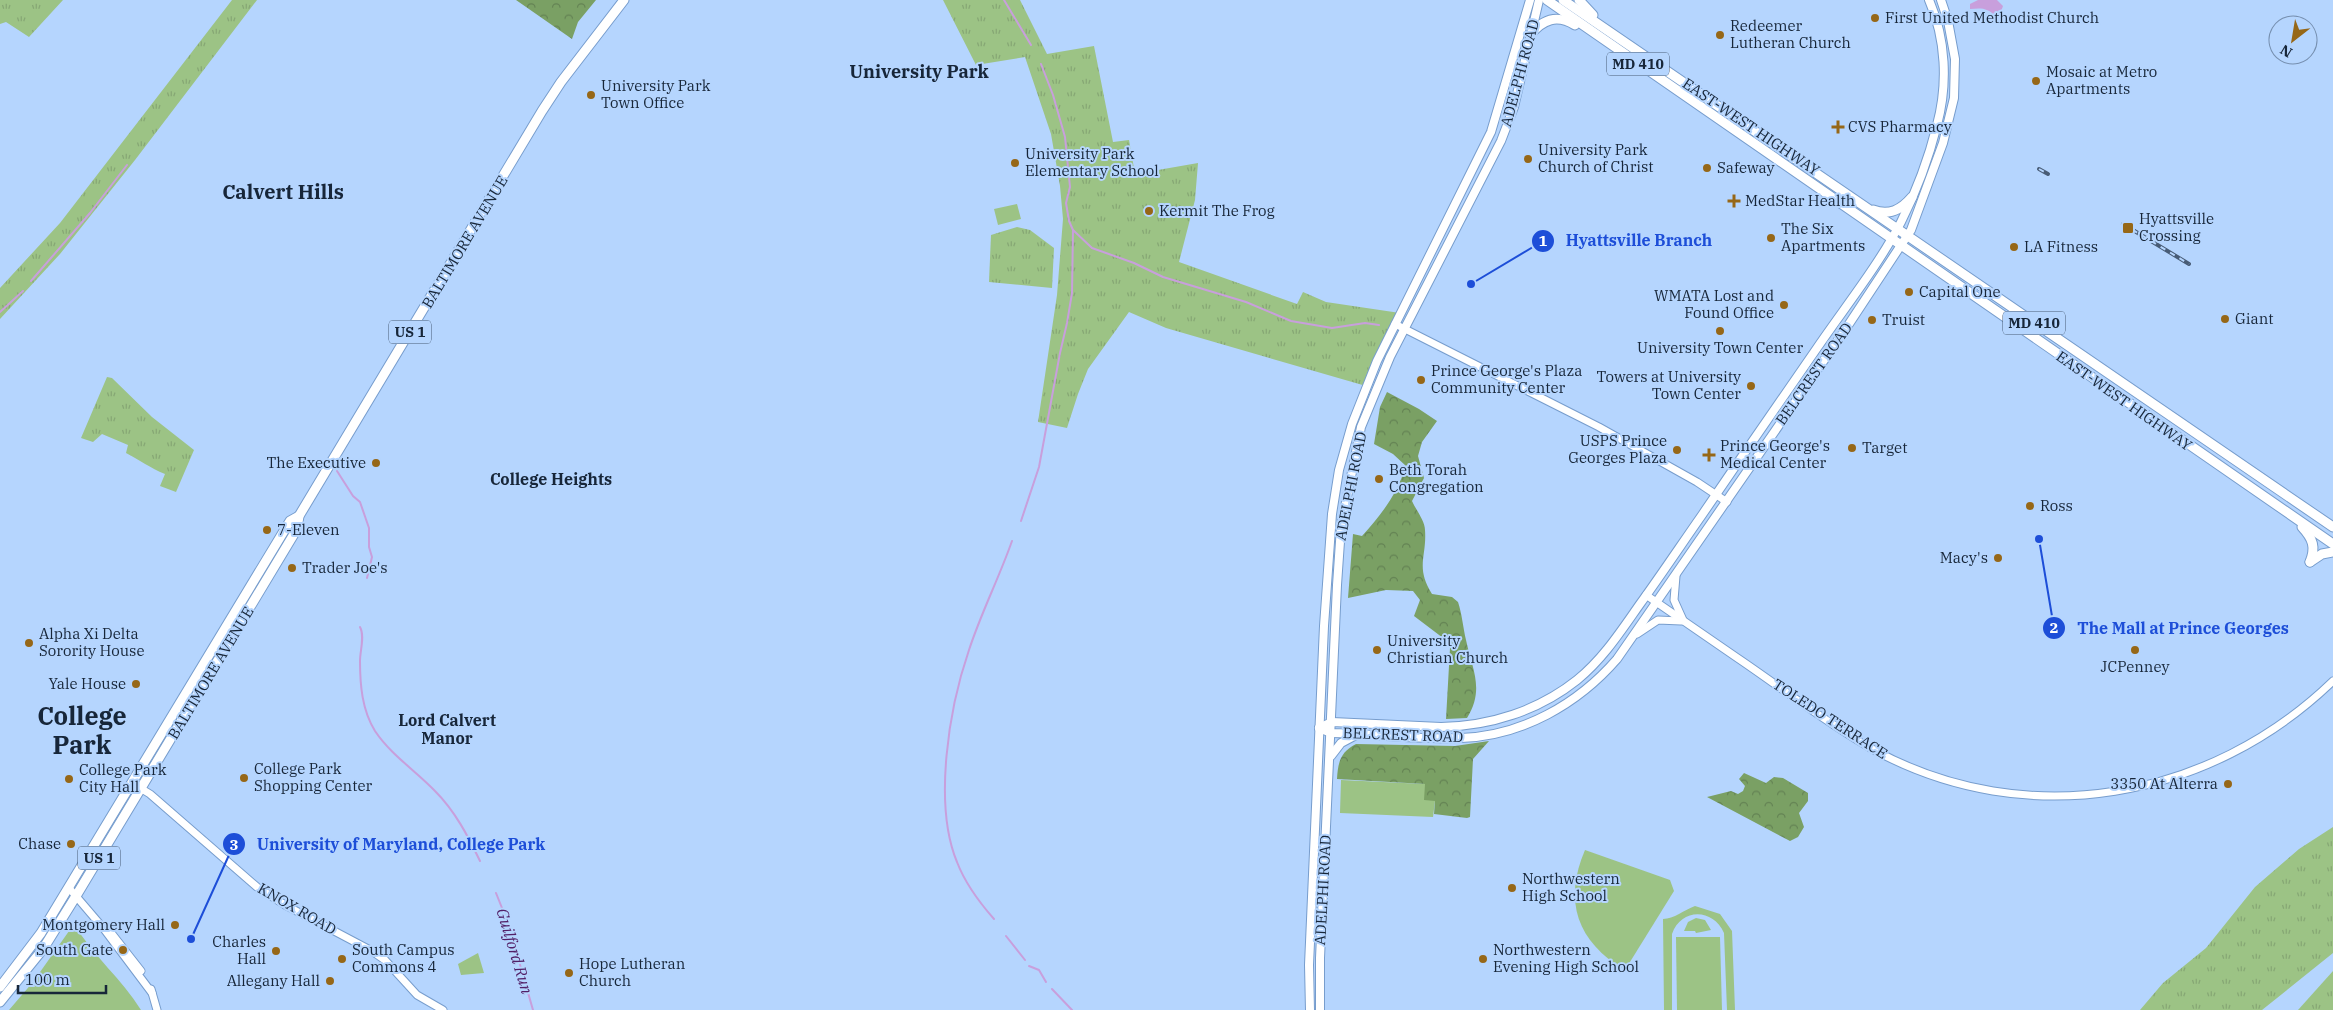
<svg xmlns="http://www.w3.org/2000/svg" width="2333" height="1010" font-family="'IBM Plex Serif',serif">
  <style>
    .grass { fill: #9cc385 }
    .forest { fill: url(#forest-crowns) }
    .park { fill: url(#park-tufts) }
    .water { fill: #c89fdc }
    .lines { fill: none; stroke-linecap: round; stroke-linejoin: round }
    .stream { stroke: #c89fdc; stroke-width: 2 }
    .tertiary-casing { stroke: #779dcd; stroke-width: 9 }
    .secondary-casing { stroke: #779dcd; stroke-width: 10 }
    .primary-casing { stroke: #779dcd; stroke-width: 11 }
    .tertiary { stroke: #fff; stroke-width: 7 }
    .secondary { stroke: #fff; stroke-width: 8 }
    .primary { stroke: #fff; stroke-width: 9 }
    .rail-casing { stroke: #485c76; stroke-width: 4 }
    .rail { stroke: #b5d5fe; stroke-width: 2; stroke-dasharray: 5.5; stroke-linecap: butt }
    .poi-dot { fill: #966717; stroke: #b5d5fe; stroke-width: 2 }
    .labels { text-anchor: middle; stroke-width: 4; stroke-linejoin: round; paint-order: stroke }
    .shield { fill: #b5d5fe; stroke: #465a74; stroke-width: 1 }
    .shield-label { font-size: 14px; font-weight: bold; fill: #172639 }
    .poi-label { font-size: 15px; fill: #172639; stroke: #b5d5fe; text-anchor: start }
    .street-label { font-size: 15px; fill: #172639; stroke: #b5d5fe }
    .neighbourhood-label { font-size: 16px; font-weight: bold; fill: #172639; stroke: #b5d5fe }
    .water-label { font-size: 16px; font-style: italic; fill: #522067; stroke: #b5d5fe }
    .quarter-label { font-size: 18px; font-weight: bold; fill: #172639; stroke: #b5d5fe }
    .district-label { font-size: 20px; font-weight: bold; fill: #172639; stroke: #b5d5fe }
    .town-label { font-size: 25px; font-weight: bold; fill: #172639; stroke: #b5d5fe }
    .leader { fill: none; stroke: #1d4ed8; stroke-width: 2 }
    .callout-dot { fill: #1d4ed8; stroke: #b5d5fe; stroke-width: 2 }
    .mark-label { font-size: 15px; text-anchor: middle; font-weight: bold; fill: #fff }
    .callout-label { font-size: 16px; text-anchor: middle; font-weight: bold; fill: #1d4ed8; stroke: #b5d5fe; stroke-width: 4; stroke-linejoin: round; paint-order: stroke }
  </style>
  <defs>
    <pattern id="forest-crowns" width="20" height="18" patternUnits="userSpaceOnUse" patternTransform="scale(1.25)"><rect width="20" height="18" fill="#7aa064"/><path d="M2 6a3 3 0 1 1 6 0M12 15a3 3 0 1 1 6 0" fill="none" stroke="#638253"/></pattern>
    <pattern id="park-tufts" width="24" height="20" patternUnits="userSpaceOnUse" patternTransform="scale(1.25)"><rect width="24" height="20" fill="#9cc385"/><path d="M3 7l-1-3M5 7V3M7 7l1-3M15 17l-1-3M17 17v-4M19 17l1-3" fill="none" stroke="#86a774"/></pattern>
  </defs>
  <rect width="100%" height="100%" fill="#b5d5fe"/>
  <g class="grass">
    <polygon points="1017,204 1021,219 998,225 994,209"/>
    <polygon points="1341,780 1425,784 1435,801 1433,817 1340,813"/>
    <path d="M1585 850 1670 880 1674 891 1625 970C1577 942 1563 901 1585 850Z"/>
    <path d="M1695 906 1720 914 1732 931 1735 1010H1727L1724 933C1713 908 1681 908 1672 934V1010H1664L1663 919C1674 919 1684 910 1695 906Z"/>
    <polygon points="1696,918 1705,920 1711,930 1696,933 1695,931 1684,931 1688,922"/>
    <path d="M74 924C93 956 122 979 141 1010H9L33 982Z"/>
    <polygon points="1676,937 1720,937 1722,1010 1677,1010"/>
    <polygon points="478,953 484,973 461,975 458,964"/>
  </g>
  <g class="forest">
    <polygon points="516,0 596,0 578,22 572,39"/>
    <path d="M1387 392 1419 409 1437 421 1422 442 1418 456 1424 478 1412 501C1416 510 1425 521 1425 530 1427 557 1415 567 1432 594L1452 597 1458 602C1462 614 1463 627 1466 640 1472 669 1485 689 1467 718L1446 719 1450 648 1447 641 1414 616 1420 600 1413 591 1386 590 1348 598 1353 534 1362 536C1382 514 1397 494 1406 466L1393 454 1374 444 1380 407Z"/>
    <path d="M1489 741 1473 759 1470 817 1467 818 1434 814 1435 801 1424 800 1425 784 1337 779C1338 763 1340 752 1356 744L1455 746Z"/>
    <polygon points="1744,773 1766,783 1774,777 1783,778 1808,793 1808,801 1799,813 1804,827 1798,837 1790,841 1707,797 1731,791 1738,794 1743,791 1745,786 1739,779"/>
  </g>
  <g class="park">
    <polygon points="0,0 63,0 29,37 6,22 0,24"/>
    <polygon points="232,0 257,0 135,160 60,254 0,319 0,288 60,223"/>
    <polygon points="943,0 1020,0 1047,54 1094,46 1113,142 1129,140 1135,174 1198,163 1195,200 1179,262 1297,304 1303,292 1326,302 1400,313 1366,386 1166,328 1129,312 1088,369 1078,394 1067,428 1038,422 1057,295 1063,219 1060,186 1051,134 1025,57 976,65"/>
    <polygon points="1017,227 1030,230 1054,248 1052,288 989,282 991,235"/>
    <path d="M107 377 112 378 152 417 194 450 176 492 160 486 165 474C150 468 140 460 126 453L128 445 102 434 93 442 81 438Z"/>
    <polygon points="2333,827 2333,953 2262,1010 2140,1010 2163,983 2206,948 2255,887 2299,849"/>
    <polygon points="2333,971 2333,1010 2298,1010"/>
  </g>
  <path class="water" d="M1978 0H1997L2003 6 1999 17H1996C1988 7 1980 8 1970 9V4Z"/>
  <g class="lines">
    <g class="stream">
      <polyline points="1004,0 1031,45"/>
      <polyline points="1041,64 1053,95 1065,137 1070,187 1066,203 1069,221 1073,230 1092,248 1134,263 1163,277 1246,302 1291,321 1332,328 1365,323 1379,325"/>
      <polyline points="31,281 90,213 127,165"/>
      <polyline points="0,312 23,291"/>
      <polyline points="337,471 353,496 360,502 369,528 369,547 372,557 367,578"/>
      <polyline points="1021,521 1039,467 1060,353 1067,323 1072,293 1073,230"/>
      <path d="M360 627C365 636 360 651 360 661 360 685 362 710 375 731 391 755 416 771 435 791 455 811 468 836 480 861"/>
      <polyline points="496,893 508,923 533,1010"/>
      <path d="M994 919C979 902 965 883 957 862 933 804 949 708 969 650 981 613 999 578 1012 541"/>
      <polyline points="1006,936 1025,960"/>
      <polyline points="1029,966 1039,970 1046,982"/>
      <polyline points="1052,989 1072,1010"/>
    </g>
    <g class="tertiary-casing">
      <g id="tertiary">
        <polyline points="1395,324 1599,427 1697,482 1727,502"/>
        <polyline points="1676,576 1674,600 1683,620"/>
        <path d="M1646 595C1676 616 1706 636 1736 657 1782 688 1826 723 1874 750 2027 833 2210 800 2333 681"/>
        <polyline points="1637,634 1658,620 1681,621"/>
        <polyline points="132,783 150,794 257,887 285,905 372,951 385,960 417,995 443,1010"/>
        <polyline points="69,888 104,929 152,993"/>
        <polyline points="112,934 141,971"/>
        <polyline points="151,989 157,1010"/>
      </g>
    </g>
    <g class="secondary-casing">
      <g id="secondary">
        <path d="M1319 728 1331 733C1374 734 1418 740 1461 738 1522 736 1578 704 1617 659L1847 327 1911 230 1943 143 1954 98 1955 59 1948 21 1941 0"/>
        <path d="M1319 728 1332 722 1441 727C1490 726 1538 711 1577 680 1603 659 1621 631 1640 604 1661 575 1681 545 1702 515 1740 459 1779 403 1817 348 1845 307 1878 266 1901 222 1916 192 1929 157 1937 125 1948 84 1946 39 1929 0"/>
        <polyline points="1331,756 1341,743 1356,735"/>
        <polyline points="1310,1010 1309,965 1324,626 1332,514 1339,470 1352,424 1377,361 1491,132 1530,0"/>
        <polyline points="1320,1010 1320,958 1337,585 1341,527 1361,427 1390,357 1501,141 1514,107 1539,0"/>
      </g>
    </g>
    <g class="primary-casing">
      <g id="primary">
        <polyline points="1547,0 2333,544"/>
        <polyline points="1563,0 2333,527"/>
        <polyline points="1579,0 1593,15"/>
        <path d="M1530 35C1543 19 1557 14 1575 25"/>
        <path d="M1873 210C1889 216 1901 210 1912 197"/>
        <path d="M2302 527C2313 539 2316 547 2310 562"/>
        <polyline points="2310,562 2322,554 2333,552"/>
        <polyline points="0,987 41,933 290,521 299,516"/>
        <polyline points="0,1002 43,949 76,896 297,529 299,516 542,111 561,82 624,0"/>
      </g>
    </g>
    <use href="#tertiary" class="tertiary"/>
    <use href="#secondary" class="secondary"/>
    <use href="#primary" class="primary"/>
    <g class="rail-casing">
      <g id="rail">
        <polyline points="2039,169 2048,174"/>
        <polyline points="2123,224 2189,264"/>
      </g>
    </g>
    <use href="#rail" class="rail"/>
  </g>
  <g class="poi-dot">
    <circle cx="1875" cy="18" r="5"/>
    <circle cx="1720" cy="35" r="5"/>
    <circle cx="2036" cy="81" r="5"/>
    <circle cx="591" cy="95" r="5"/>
    <path d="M1835.5 119.5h5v5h5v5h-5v5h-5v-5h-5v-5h5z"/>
    <circle cx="1528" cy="159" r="5"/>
    <circle cx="1015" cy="163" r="5"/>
    <circle cx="1707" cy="168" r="5"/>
    <path d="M1731.5 193.5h5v5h5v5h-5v5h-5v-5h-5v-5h5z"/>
    <circle cx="1149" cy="211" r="5"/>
    <rect x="2122" y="222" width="12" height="12" rx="2.5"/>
    <circle cx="1771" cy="238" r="5"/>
    <circle cx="2014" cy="247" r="5"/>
    <circle cx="1909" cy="292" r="5"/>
    <circle cx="1784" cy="305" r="5"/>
    <circle cx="2225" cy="319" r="5"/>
    <circle cx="1872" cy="320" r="5"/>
    <circle cx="1720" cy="331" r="5"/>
    <circle cx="1421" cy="380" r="5"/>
    <circle cx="1751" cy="386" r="5"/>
    <circle cx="1852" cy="448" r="5"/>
    <circle cx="1677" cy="450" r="5"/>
    <path d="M1706.5 447.5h5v5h5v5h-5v5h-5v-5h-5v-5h5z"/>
    <circle cx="376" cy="463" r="5"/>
    <circle cx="1379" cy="479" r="5"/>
    <circle cx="2030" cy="506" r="5"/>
    <circle cx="267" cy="530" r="5"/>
    <circle cx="1998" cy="558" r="5"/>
    <circle cx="292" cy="568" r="5"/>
    <circle cx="29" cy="643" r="5"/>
    <circle cx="1377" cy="650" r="5"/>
    <circle cx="2135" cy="650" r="5"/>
    <circle cx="136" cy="684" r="5"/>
    <circle cx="244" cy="778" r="5"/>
    <circle cx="69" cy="779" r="5"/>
    <circle cx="2228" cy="784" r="5"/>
    <circle cx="71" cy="844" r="5"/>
    <circle cx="1512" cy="888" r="5"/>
    <circle cx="175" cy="925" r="5"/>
    <circle cx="123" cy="950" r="5"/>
    <circle cx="276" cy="951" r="5"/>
    <circle cx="342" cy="959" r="5"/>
    <circle cx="1483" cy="959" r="5"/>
    <circle cx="569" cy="973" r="5"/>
    <circle cx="330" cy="981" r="5"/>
  </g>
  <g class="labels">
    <g class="shield">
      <rect x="1607" y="52.5" width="62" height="23" rx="4"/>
      <rect x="2003" y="311.5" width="62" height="23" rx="4"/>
      <rect x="389" y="320.5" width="42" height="23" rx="4"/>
      <rect x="78" y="846.5" width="42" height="23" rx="4"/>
    </g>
    <g class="shield-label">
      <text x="1638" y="69">MD 410</text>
      <text x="2034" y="328">MD 410</text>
      <text x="410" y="337">US 1</text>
      <text x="99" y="863">US 1</text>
    </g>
    <g class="poi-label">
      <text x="1885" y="23">First United Methodist Church</text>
      <text x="1730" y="31">Redeemer<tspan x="1730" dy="17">Lutheran Church</tspan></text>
      <text x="2046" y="77">Mosaic at Metro<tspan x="2046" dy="17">Apartments</tspan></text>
      <text x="601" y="91">University Park<tspan x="601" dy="17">Town Office</tspan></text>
      <text x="1848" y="132">CVS Pharmacy</text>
      <text x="1538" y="155">University Park<tspan x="1538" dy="17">Church of Christ</tspan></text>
      <text x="1025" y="159">University Park<tspan x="1025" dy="17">Elementary School</tspan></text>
      <text x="1717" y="173">Safeway</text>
      <text x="1745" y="206">MedStar Health</text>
      <text x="1159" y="216">Kermit The Frog</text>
      <text x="2139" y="224">Hyattsville<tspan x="2139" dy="17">Crossing</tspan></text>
      <text x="1781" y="234">The Six<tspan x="1781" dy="17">Apartments</tspan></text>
      <text x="2024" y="252">LA Fitness</text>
      <text x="1919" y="297">Capital One</text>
      <text x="1774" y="301" text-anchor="end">WMATA Lost and<tspan x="1774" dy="17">Found Office</tspan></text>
      <text x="2235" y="324">Giant</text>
      <text x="1882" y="325">Truist</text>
      <text x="1720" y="353" text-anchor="middle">University Town Center</text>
      <text x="1431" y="376">Prince George's Plaza<tspan x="1431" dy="17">Community Center</tspan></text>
      <text x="1741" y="382" text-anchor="end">Towers at University<tspan x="1741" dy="17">Town Center</tspan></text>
      <text x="1667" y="446" text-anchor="end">USPS Prince<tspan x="1667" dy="17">Georges Plaza</tspan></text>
      <text x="1720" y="451">Prince George's<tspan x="1720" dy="17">Medical Center</tspan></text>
      <text x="1862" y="453">Target</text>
      <text x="366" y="468" text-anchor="end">The Executive</text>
      <text x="1389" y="475">Beth Torah<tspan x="1389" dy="17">Congregation</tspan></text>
      <text x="2040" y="511">Ross</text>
      <text x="277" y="535">7-Eleven</text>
      <text x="1988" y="563" text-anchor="end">Macy's</text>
      <text x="302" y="573">Trader Joe's</text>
      <text x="39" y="639">Alpha Xi Delta<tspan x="39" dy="17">Sorority House</tspan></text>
      <text x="1387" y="646">University<tspan x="1387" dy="17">Christian Church</tspan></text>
      <text x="2135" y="672" text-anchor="middle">JCPenney</text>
      <text x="126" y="689" text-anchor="end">Yale House</text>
      <text x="254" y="774">College Park<tspan x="254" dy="17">Shopping Center</tspan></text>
      <text x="79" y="775">College Park<tspan x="79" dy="17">City Hall</tspan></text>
      <text x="2218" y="789" text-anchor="end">3350 At Alterra</text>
      <text x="61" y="849" text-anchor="end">Chase</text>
      <text x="1522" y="884">Northwestern<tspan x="1522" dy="17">High School</tspan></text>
      <text x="165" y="930" text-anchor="end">Montgomery Hall</text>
      <text x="266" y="947" text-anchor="end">Charles<tspan x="266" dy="17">Hall</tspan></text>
      <text x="113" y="955" text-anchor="end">South Gate</text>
      <text x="352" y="955">South Campus<tspan x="352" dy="17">Commons 4</tspan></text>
      <text x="1493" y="955">Northwestern<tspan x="1493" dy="17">Evening High School</tspan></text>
      <text x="579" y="969">Hope Lutheran<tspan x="579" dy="17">Church</tspan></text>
      <text x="320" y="986" text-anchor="end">Allegany Hall</text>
    </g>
    <g class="street-label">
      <text transform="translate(1520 73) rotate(-75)" y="5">ADELPHI ROAD</text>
      <text transform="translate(1751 127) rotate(34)" y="5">EAST-WEST HIGHWAY</text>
      <text transform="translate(465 242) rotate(-59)" y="5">BALTIMORE AVENUE</text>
      <text transform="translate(1814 374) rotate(-55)" y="5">BELCREST ROAD</text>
      <text transform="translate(2124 401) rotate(35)" y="5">EAST-WEST HIGHWAY</text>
      <text transform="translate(1351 486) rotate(-79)" y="5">ADELPHI ROAD</text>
      <text transform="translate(211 673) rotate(-59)" y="5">BALTIMORE AVENUE</text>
      <text transform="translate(1830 719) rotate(33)" y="5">TOLEDO TERRACE</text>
      <text transform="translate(1403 735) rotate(2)" y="5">BELCREST ROAD</text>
      <text transform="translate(1323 890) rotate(-87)" y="5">ADELPHI ROAD</text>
      <text transform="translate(297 909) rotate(30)" y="5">KNOX ROAD</text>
    </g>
    <g class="neighbourhood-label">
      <text x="551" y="485">College Heights</text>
      <text x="447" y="726">Lord Calvert<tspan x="447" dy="18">Manor</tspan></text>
    </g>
    <g class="water-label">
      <text transform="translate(515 951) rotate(73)" y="6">Guilford Run</text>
    </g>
    <g class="quarter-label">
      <text x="919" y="78">University Park</text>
    </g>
    <g class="district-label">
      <text x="283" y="199">Calvert Hills</text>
    </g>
    <g class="town-label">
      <text x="82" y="725">College<tspan x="82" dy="29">Park</tspan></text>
    </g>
  </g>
  <path class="leader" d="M1471 284L1543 241M2039 539L2054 628M191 939L234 844"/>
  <g class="callout-dot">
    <circle cx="1471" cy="284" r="5"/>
    <circle cx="2039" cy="539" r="5"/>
    <circle cx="191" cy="939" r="5"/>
    <circle cx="1543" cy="241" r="12"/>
    <circle cx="2054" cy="628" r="12"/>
    <circle cx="234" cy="844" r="12"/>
  </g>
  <g class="mark-label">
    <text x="1543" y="246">1</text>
    <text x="2054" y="633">2</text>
    <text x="234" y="850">3</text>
  </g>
  <g class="callout-label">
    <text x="1639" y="246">Hyattsville Branch</text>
    <text x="2183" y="634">The Mall at Prince Georges</text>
    <text x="401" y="850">University of Maryland, College Park</text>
  </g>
  <g transform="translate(2293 40) rotate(211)"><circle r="24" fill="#b5d5fe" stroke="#768faf"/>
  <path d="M0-4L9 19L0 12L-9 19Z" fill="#966717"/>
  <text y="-8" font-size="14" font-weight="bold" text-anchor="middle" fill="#172639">N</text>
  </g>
  <path d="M18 985v8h88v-8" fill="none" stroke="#172639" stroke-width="2.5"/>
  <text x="25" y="985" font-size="15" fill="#172639" stroke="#b5d5fe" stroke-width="4" paint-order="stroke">100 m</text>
</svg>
